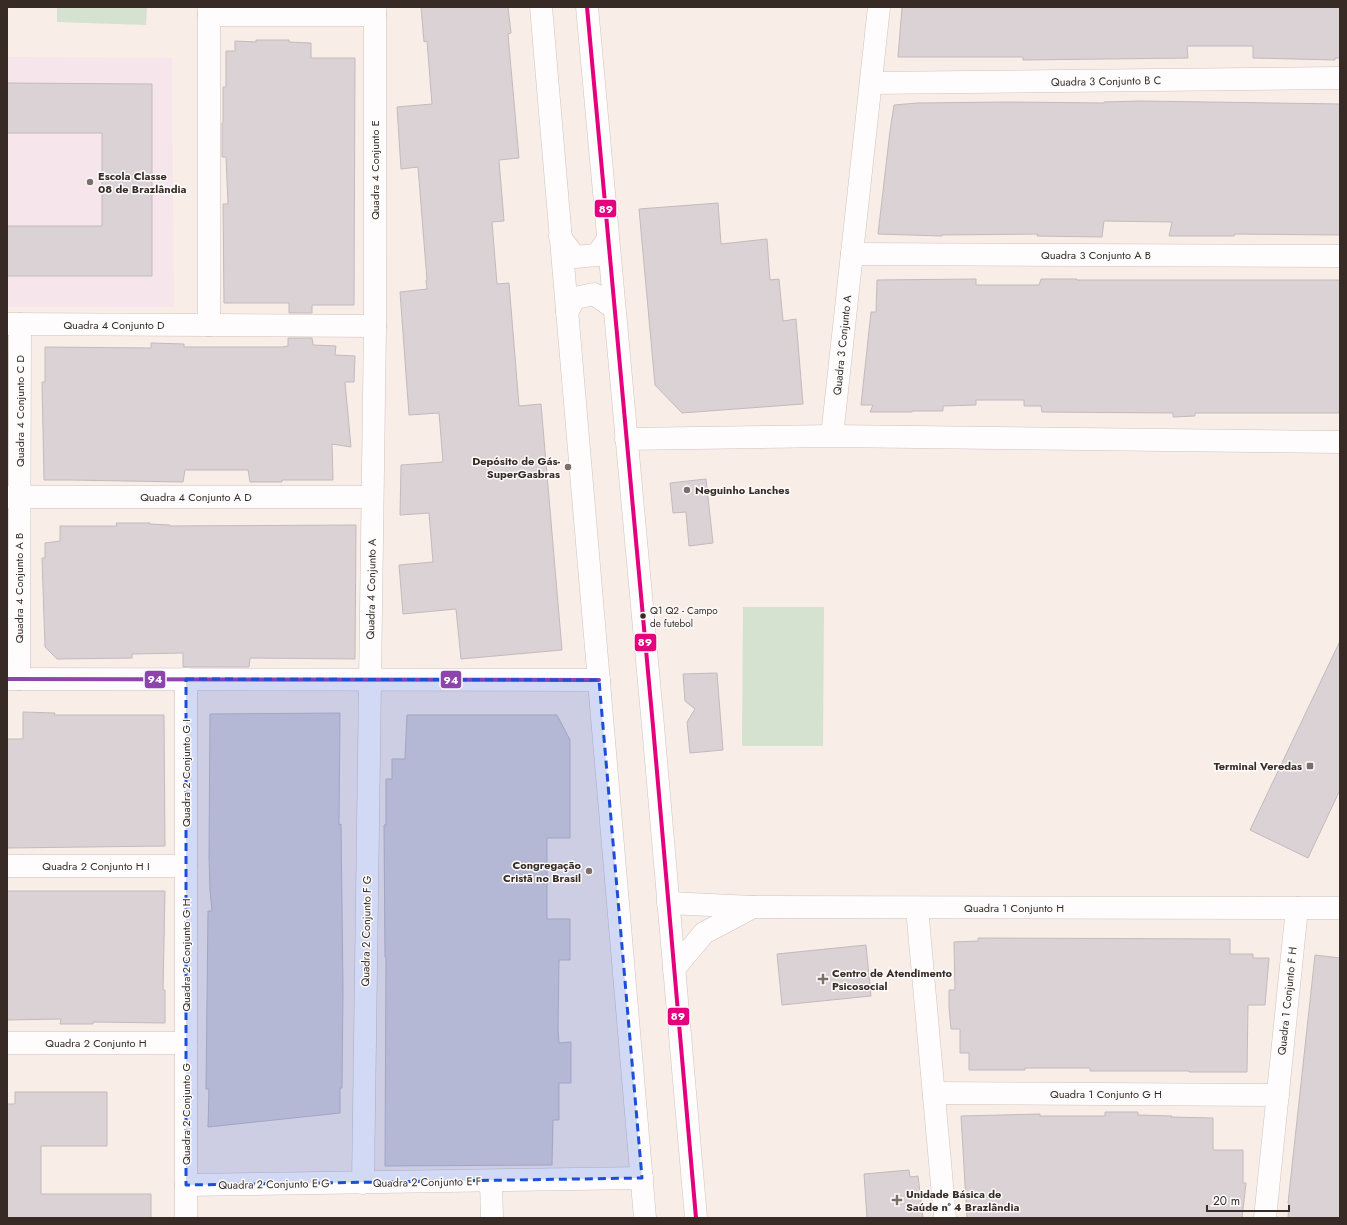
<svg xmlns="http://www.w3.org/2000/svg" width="1347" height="1225" font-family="Jost,sans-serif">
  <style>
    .education { fill: #f6e5ea }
    .green { fill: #d4e2cf }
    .building { fill: #dbd2d5; stroke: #c3babd }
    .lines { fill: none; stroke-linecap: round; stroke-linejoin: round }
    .minor-casing { stroke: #cec3be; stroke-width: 23 }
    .tertiary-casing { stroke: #cec3be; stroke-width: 23 }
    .minor { stroke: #fefcfc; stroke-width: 22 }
    .tertiary { stroke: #fefcfc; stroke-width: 22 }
    .bus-1-casing { stroke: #fcfcfc; stroke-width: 7 }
    .bus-2-casing { stroke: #fcfcfc; stroke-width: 7 }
    .bus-1 { stroke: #e5007d; stroke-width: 4 }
    .bus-2 { stroke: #8e44ad; stroke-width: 4 }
    .marked { fill: #1d4ed8; fill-opacity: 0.2; stroke: #1d4ed8; stroke-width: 3; stroke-dasharray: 8 5; stroke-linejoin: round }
    .poi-dot { fill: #7c6f6a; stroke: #fcfcfc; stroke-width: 1.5 }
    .bus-dot { fill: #382b26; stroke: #fcfcfc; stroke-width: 1.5 }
    .labels { text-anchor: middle; stroke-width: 3; stroke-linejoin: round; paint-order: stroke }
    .bus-label { font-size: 10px; fill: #382b26; stroke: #fcfcfc; text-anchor: start }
    .street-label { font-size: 11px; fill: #382b26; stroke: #fcfcfc }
    .poi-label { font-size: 11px; font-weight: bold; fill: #382b26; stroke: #fcfcfc; text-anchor: start }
    .line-badge { stroke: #fcfcfc; stroke-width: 1.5 }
    .badge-label { font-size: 11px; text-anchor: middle; font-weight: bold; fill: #fff }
  </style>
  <rect width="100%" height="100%" fill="#f9ede8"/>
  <polygon class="education" points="7,57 172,58 174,307 7,307"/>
  <g class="green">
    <polygon points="57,7 147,7 146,25 57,22"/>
    <polygon points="743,607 824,607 823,746 742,746"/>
  </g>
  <g class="building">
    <polygon points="421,7 508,7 511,33 508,34 519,158 499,160 504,221 492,222 497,284 509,283 519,406 541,404 562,650 461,659 456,609 403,614 399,565 433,562 429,513 400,515 401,465 443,462 439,413 409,415 400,292 427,289 426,280 427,280 418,167 401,169 397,107 432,104 427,41 424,42"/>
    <polygon points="902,7 1340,7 1340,58 1335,58 1335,60 1253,58 1253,46 1187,46 1188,58 1023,60 1023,57 898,57"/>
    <polygon points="256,40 289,40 289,42 311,43 311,58 355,58 354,305 312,305 312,313 289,313 289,303 224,303 223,204 228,204 226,157 222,157 222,123 223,123 223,87 226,87 226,51 235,51 235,41 256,42"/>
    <polygon points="7,83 152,84 152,276 7,276 7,226 102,226 102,133 7,133"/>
    <polygon points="1141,101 1340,104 1340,235 1235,234 1234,236 1169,236 1172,222 1104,221 1102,237 1037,236 1038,234 942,235 942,236 878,234 890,131 894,105 917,103 1008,102 1104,103 1104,102"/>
    <polygon points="718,203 721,244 767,239 770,280 779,279 783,321 796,319 803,404 682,413 655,385 639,209"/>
    <polygon points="976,279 976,285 1039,285 1041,279 1077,279 1077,280 1340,280 1340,413 1195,413 1195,416 1173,417 1173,413 1042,412 1041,406 1024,406 1024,400 976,400 976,405 943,406 943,411 912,411 912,412 870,412 873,405 861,405 871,312 876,312 877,280"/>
    <polygon points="288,338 312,338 313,345 336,346 335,355 355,356 354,382 345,382 351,447 332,444 333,480 282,480 282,482 250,482 248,470 185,470 183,482 70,480 44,480 42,382 45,382 45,347 151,348 151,343 184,344 184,347 283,347 288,346"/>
    <polygon points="706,479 713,543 689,546 686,512 673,513 670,483"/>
    <polygon points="116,523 150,523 150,524 170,525 170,526 356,525 355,659 250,658 249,667 183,667 183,653 132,654 132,658 57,659 45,647 42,558 45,558 45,543 60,541 60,526 117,526"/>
    <polygon points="1340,641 1340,790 1308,858 1250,830"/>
    <polygon points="717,673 723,750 690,753 687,722 695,709 685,701 683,674"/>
    <polygon points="23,712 55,713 54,715 164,715 165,846 7,848 7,739 23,739"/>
    <polygon points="340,713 339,825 341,824 343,990 342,1088 340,1088 340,1113 208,1127 209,1089 206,1089 208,911 212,911 210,891 209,856 210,714"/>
    <polygon points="407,715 557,715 570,740 570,838 547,838 547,919 570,919 570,960 559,960 558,1029 559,1043 571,1042 571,1083 559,1083 559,1120 553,1120 552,1165 385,1166 386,957 385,957 384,825 386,825 386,779 392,779 392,759 405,759"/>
    <polygon points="7,891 165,891 163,990 165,990 165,1023 93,1022 93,1024 60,1024 61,1019 7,1020"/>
    <polygon points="978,938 1230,939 1230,954 1253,954 1253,958 1269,958 1265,1005 1248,1005 1247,1072 1189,1072 1189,1071 1090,1071 1090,1068 1025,1068 1025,1070 969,1070 969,1053 960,1053 960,1029 951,1029 949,1007 949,990 955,990 954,942 978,941"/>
    <polygon points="866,945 871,996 782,1005 777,954"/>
    <polygon points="1315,955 1340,958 1340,1218 1288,1218 1289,1203 1288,1203"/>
    <polygon points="15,1092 107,1092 107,1146 41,1146 41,1194 151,1194 151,1218 7,1218 7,1104 15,1104"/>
    <polygon points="1105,1112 1138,1112 1138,1115 1172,1116 1171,1117 1213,1118 1213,1150 1243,1150 1243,1183 1246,1183 1242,1218 967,1218 961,1116 1040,1114 1040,1116 1105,1116"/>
    <polygon points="909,1170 910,1177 918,1176 923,1218 867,1218 864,1174"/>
  </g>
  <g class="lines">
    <g class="minor-casing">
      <g id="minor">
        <polyline points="209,7 209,325"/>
        <polyline points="209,15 375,15"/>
        <polyline points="871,83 1340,78"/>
        <polyline points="852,254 1340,256"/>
        <polyline points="7,324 375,326"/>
        <polyline points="832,436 879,7"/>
        <polyline points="626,439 832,436 1340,442"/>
        <polyline points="7,497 372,497"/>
        <polyline points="7,679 599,680"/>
        <polyline points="19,679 20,324"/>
        <polyline points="186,679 186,1218"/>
        <polyline points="7,866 186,866"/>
        <polyline points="668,903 753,907 1340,908"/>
        <polyline points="917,908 945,1218"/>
        <polyline points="674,969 704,933 753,907"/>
        <polyline points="7,1043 186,1043"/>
        <polyline points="934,1093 1278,1095"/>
        <polyline points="491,1181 492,1218"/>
        <polyline points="363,1183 375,326 375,7"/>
        <polyline points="186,1185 642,1178"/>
        <polyline points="1265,1218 1297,908"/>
      </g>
    </g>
    <g class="tertiary-casing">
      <g id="tertiary">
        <polyline points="541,7 645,1218"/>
        <polyline points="587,7 653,726 696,1218"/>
        <polyline points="560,237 575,257 597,255 608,239"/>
        <polyline points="567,312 575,298 594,294 614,308"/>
      </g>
    </g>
    <use href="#minor" class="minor"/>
    <use href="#tertiary" class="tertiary"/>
    <g class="bus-1-casing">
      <polyline id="bus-1" points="587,7 653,726 696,1218"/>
    </g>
    <g class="bus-2-casing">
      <polyline id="bus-2" points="7,679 599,680"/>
    </g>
    <use href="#bus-1" class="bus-1"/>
    <use href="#bus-2" class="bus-2"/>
  </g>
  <path class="marked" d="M186 679 599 680 642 1178 186 1185Z"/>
  <g class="poi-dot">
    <circle cx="90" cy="182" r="4"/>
    <circle cx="568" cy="467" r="4"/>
    <circle cx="687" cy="490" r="4"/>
    <rect x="1306" y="762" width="8" height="8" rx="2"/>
    <circle cx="589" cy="871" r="4"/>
    <path d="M821 973h4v4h4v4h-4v4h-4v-4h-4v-4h4z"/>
    <path d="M895 1194h4v4h4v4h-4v4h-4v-4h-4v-4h4z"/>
  </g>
  <circle class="bus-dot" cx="643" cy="616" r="3.5"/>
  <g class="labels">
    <g class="bus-label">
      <text x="650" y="614">Q1 Q2 - Campo<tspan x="650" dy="13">de futebol</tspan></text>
    </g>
    <g class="street-label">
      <text transform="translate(1106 81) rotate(-1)" y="4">Quadra 3 Conjunto B C</text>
      <text transform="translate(375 170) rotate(-90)" y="4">Quadra 4 Conjunto E</text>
      <text x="1096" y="259">Quadra 3 Conjunto A B</text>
      <text x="114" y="329">Quadra 4 Conjunto D</text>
      <text transform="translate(842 345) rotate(-84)" y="4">Quadra 3 Conjunto A</text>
      <text transform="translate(20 411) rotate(-90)" y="4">Quadra 4 Conjunto C D</text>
      <text x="196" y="501">Quadra 4 Conjunto A D</text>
      <text transform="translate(19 588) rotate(-90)" y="4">Quadra 4 Conjunto A B</text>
      <text transform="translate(371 589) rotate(-89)" y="4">Quadra 4 Conjunto A</text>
      <text transform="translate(186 773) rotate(-90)" y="4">Quadra 2 Conjunto G I</text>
      <text x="96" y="870">Quadra 2 Conjunto H I</text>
      <text x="1014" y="912">Quadra 1 Conjunto H</text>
      <text transform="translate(366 931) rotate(-89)" y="4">Quadra 2 Conjunto F G</text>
      <text transform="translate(186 955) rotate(-90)" y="4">Quadra 2 Conjunto G H</text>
      <text transform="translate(1287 1001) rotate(-84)" y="4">Quadra 1 Conjunto F H</text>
      <text x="96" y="1047">Quadra 2 Conjunto H</text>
      <text x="1106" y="1098">Quadra 1 Conjunto G H</text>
      <text transform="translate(186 1114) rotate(-90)" y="4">Quadra 2 Conjunto G</text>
      <text transform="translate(427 1182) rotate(-1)" y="4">Quadra 2 Conjunto E F</text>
      <text transform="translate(274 1184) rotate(-1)" y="4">Quadra 2 Conjunto E G</text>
    </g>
    <g class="poi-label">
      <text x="98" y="180">Escola Classe<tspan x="98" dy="13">08 de Brazlândia</tspan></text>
      <text x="560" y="465" text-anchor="end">Depósito de Gás-<tspan x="560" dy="13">SuperGasbras</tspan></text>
      <text x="695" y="494">Neguinho Lanches</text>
      <text x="1302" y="770" text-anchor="end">Terminal Veredas</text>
      <text x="581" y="869" text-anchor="end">Congregação<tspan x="581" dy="13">Cristã no Brasil</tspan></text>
      <text x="832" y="977">Centro de Atendimento<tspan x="832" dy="13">Psicosocial</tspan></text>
      <text x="906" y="1198">Unidade Básica de<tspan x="906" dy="13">Saúde nº 4 Brazlândia</tspan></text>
    </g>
  </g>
  <g class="line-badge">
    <rect x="594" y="199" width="23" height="19" rx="4" fill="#e5007d"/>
    <rect x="634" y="633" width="23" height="19" rx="4" fill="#e5007d"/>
    <rect x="144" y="670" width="22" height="19" rx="4" fill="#8e44ad"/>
    <rect x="440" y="670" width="22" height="19" rx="4" fill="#8e44ad"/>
    <rect x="667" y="1007" width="23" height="19" rx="4" fill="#e5007d"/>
  </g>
  <g class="badge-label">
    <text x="606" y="213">89</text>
    <text x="645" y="646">89</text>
    <text x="155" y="683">94</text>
    <text x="451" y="684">94</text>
    <text x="678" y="1020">89</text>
  </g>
  <rect width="1347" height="1225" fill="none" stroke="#382b26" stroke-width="16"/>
  <path d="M1207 1205v6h82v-6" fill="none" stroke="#382b26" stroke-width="2"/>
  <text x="1213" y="1205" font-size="12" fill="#382b26" stroke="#fcfcfc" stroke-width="3" paint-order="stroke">20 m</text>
</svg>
